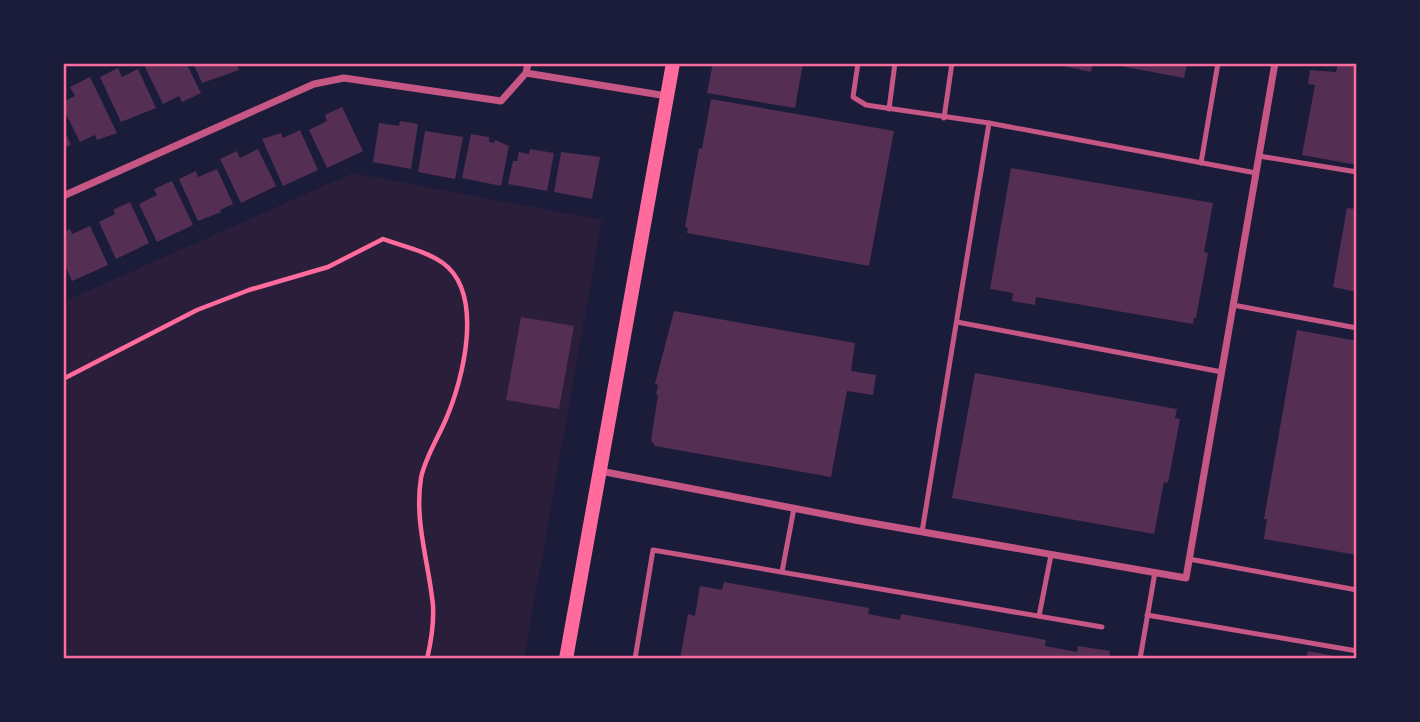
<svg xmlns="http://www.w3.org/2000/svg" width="1420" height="722" font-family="Lato,sans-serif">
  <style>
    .green { fill: #2a1e3b }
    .building { fill: #542f53 }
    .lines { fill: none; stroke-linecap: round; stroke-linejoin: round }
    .path { stroke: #ff6b9d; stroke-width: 4.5 }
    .service { stroke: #c65784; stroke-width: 5 }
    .minor { stroke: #c65784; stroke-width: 7 }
    .secondary { stroke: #ff6b9d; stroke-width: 14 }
    .neatline { fill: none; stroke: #ff6b9d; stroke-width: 2.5 }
  </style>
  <rect width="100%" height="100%" fill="#1b1b3a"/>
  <polygon class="green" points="353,173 602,220 524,659 63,659 63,302"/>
  <g class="building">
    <polygon points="152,63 186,63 201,93 182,102 179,96 163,104 145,67"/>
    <polygon points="193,63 236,63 239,70 202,83"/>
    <polygon points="713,63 803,63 795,108 707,93"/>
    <polygon points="1050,63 1093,63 1091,72"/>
    <polygon points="1105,63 1187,63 1184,78"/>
    <polygon points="1338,63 1357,64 1357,165 1302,155 1315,85 1308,84 1310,70 1336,72"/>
    <polygon points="118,68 122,77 138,69 156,108 121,122 100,77"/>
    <polygon points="90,77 117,133 97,140 95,135 80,142 63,108 63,102 75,96 70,87"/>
    <polygon points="711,99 894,131 869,266 687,233 688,228 685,227 699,148 702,149"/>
    <polygon points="342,107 363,151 327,168 309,130 327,121 325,115"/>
    <polygon points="400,121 418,124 411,169 373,162 379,123 399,126"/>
    <polygon points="63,127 71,145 63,148"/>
    <polygon points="300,130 318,170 283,186 262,139 281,133 283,138"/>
    <polygon points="425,131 463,137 455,179 418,172"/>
    <polygon points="471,134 489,137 489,142 494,143 495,140 509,146 501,186 462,178"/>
    <polygon points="258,149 276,186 241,203 220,159 237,151 240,158"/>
    <polygon points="530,149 554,153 547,191 508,184 513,161 517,161 519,152 529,154"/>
    <polygon points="561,152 600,157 592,199 554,192"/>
    <polygon points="1011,168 1213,203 1204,252 1208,253 1196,318 1194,318 1193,324 1036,297 1035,305 1012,301 1013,293 990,289"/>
    <polygon points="217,169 233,204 220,210 221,212 198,221 179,179 196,171 198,177"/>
    <polygon points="172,181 193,225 157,242 139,204 157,195 154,189"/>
    <polygon points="130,202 149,243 116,259 99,222 115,214 113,210"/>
    <polygon points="1347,208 1357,209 1357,292 1333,287"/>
    <polygon points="90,226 108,265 72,281 63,261 63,232 70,229 72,234"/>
    <polygon points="674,311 855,343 851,371 876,375 873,395 847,391 831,477 655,446 651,440 658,395 656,395 658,385 655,384"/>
    <polygon points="521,317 574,326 559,409 506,400"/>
    <polygon points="1297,330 1357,341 1357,555 1264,539 1267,519 1264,519"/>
    <polygon points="975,373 1177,409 1175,418 1180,419 1168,483 1164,482 1154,534 952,498"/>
    <polygon points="724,582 869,608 868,614 900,620 901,614 1046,640 1045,646 1077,652 1078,646 1110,651 1109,659 680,659 688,614 695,616 700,586 722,590"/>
    <polygon points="1308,651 1344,658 1344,659 1306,659"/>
  </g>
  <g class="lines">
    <path class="path" d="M63 379 197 310 249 290 328 267 383 239C402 246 426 251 443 263 485 294 463 380 446 419 438 438 425 458 421 478 414 522 429 563 433 606 434 624 431 642 427 659"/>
    <g class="service">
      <polyline points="858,63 853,97 866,105 989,123 1256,173"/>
      <polyline points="889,109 895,63"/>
      <polyline points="944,118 952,63"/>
      <polyline points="1259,156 1357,172"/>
      <polyline points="1201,163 1218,63"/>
      <polyline points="1233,305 1357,328"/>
      <polyline points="957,322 1222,372"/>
      <polyline points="922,532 989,123"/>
      <polyline points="1189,559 1357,590"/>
      <polyline points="782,572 794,508"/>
      <polyline points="1147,615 1357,651"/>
      <polyline points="1039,616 1051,555"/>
      <polyline points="635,659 653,550 1102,627"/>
      <polyline points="1140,659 1155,572"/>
    </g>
    <g class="minor">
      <polyline points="526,73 667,96"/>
      <polyline points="63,196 314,84 344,78 501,101 526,73 528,63"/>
      <polyline points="600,471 860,521 1186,578 1275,63"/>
    </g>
    <polyline class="secondary" points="566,659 673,63"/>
  </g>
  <rect width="1420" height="722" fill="none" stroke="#1b1b3a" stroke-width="130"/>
  <rect x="65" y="65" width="1290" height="592" class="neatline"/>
</svg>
